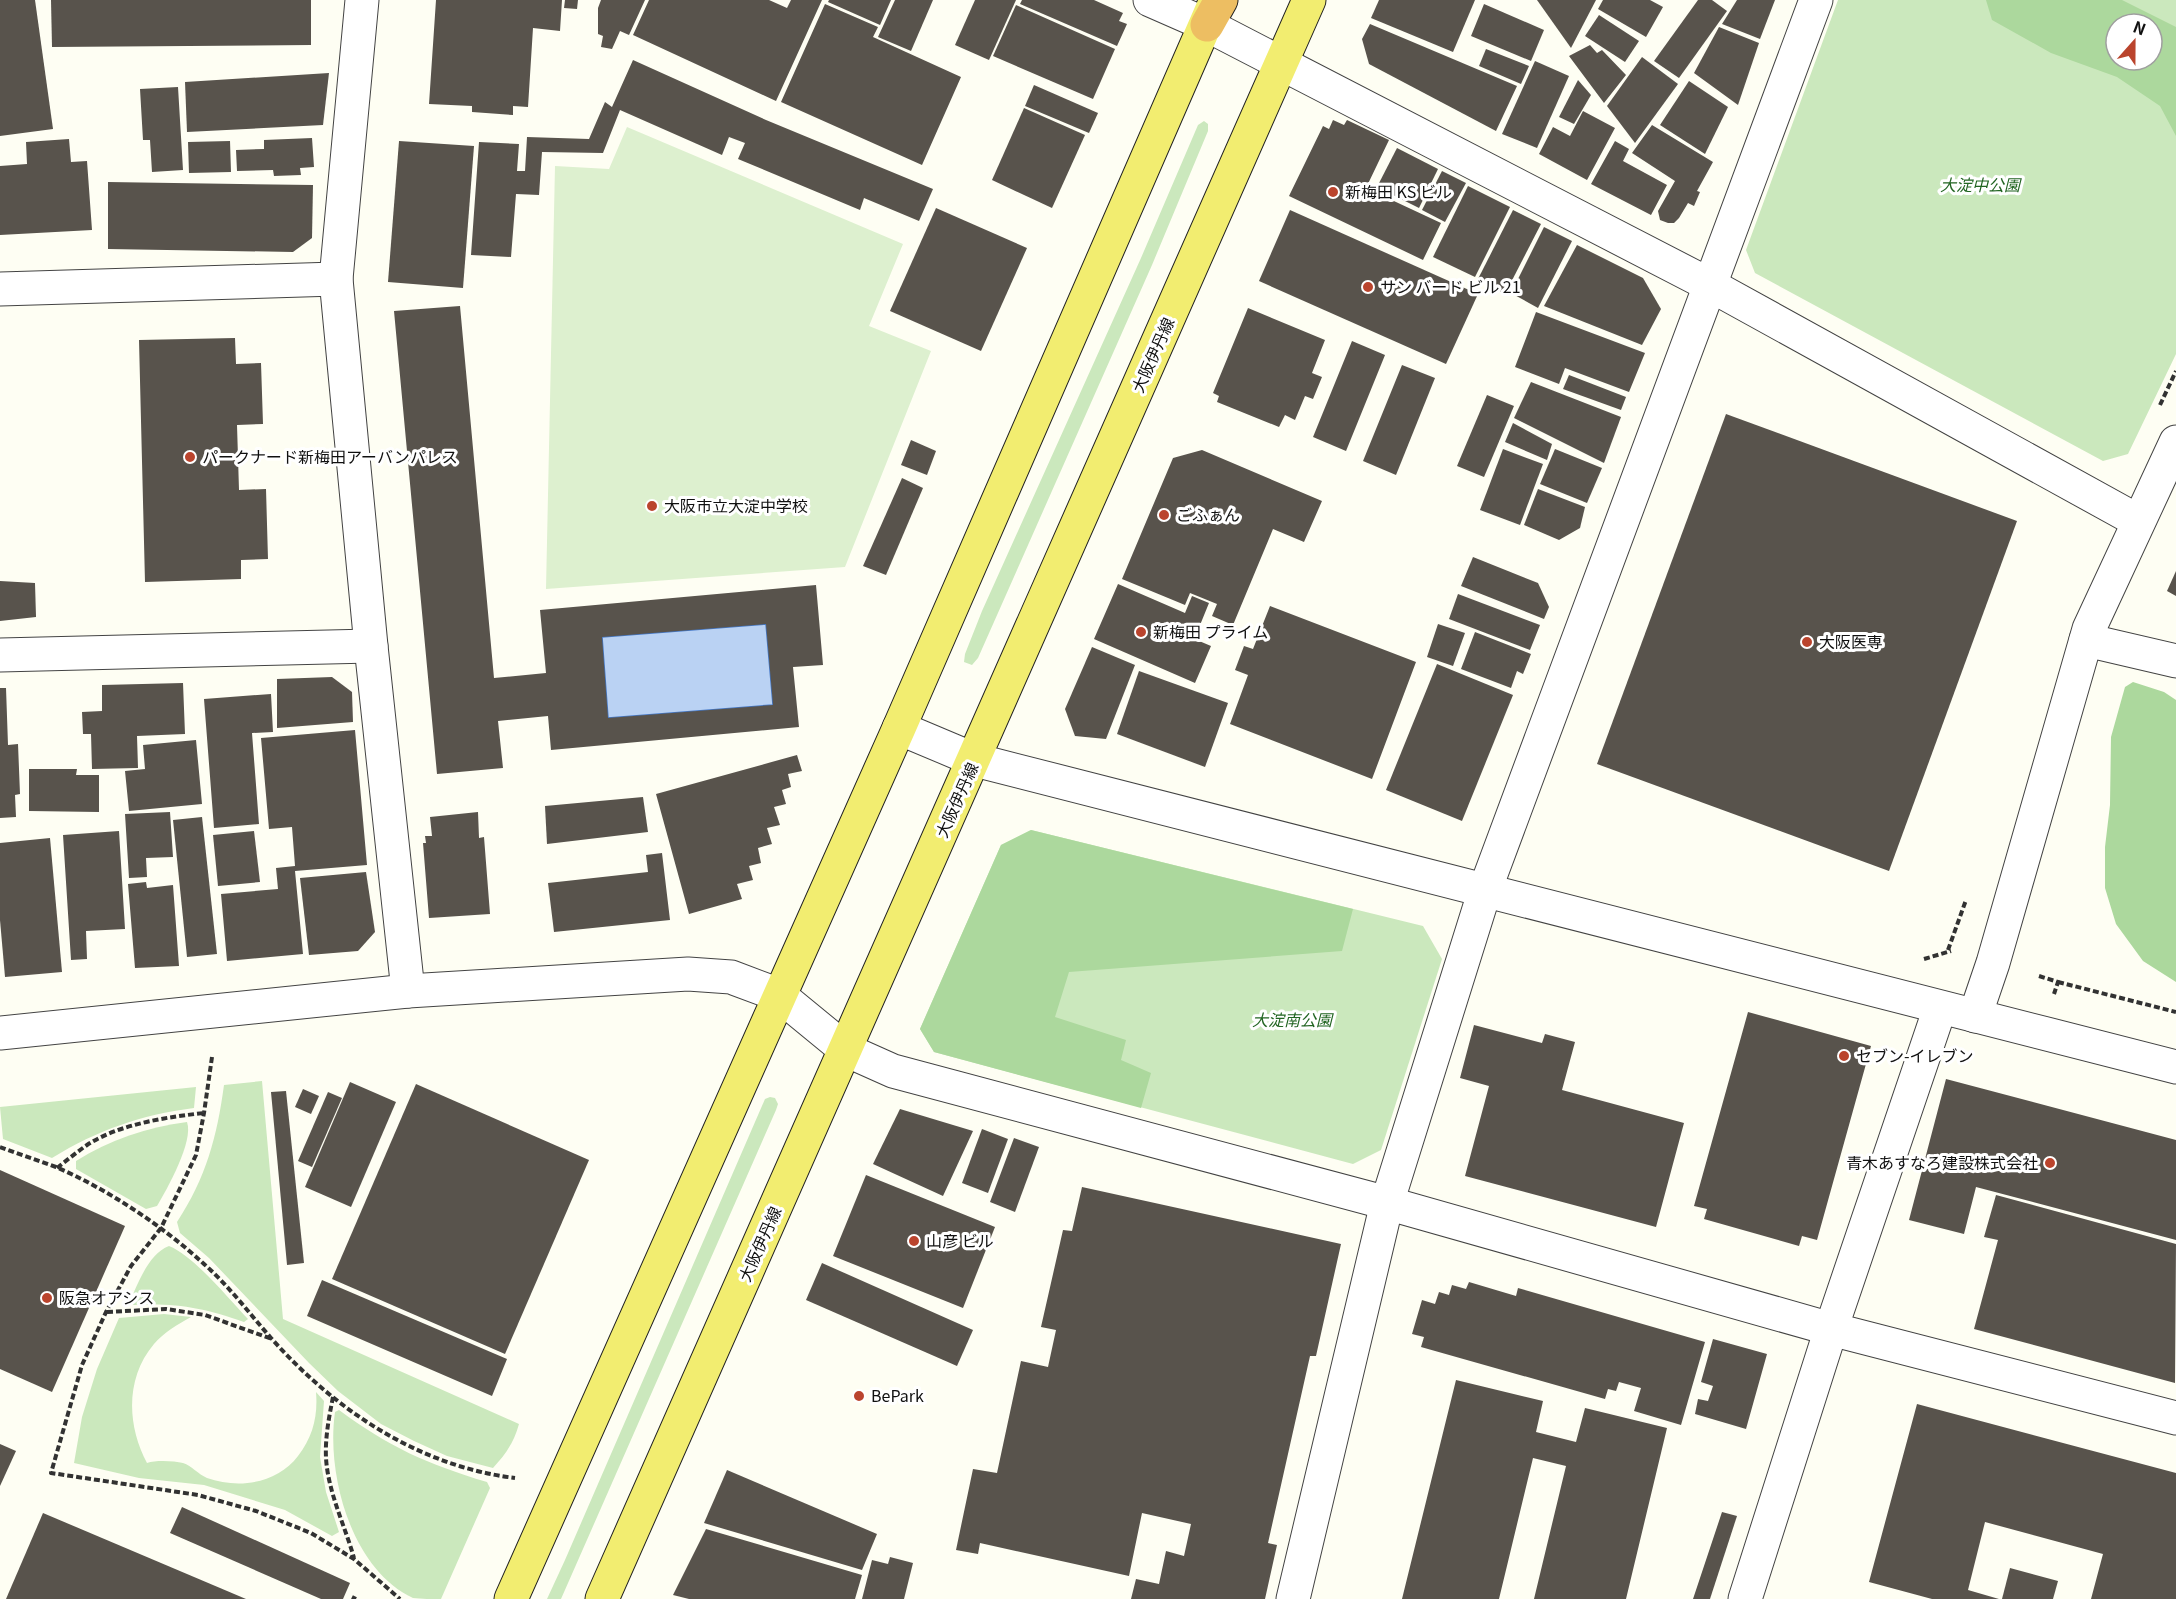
<svg xmlns="http://www.w3.org/2000/svg" width="2176" height="1599" font-family="Georgia,'Noto Sans JP',serif">
  <style>
    .green { fill: #cbe8bd; fill-rule: evenodd }
    .forest { fill: #acd89d; fill-rule: evenodd }
    .pitch { fill: #ddf0cf }
    .water { fill: #bad2f3; stroke: #4478c7; stroke-width: 1.5 }
    .building { fill: #58534c; fill-rule: evenodd }
    .lines { fill: none; stroke-linecap: round; stroke-linejoin: round }
    .minor-casing { stroke: #434343; stroke-width: 35 }
    .major-casing { stroke: #212121; stroke-width: 35 }
    .highway-casing { stroke: #212121; stroke-width: 35 }
    .path { stroke: #323232; stroke-width: 4; stroke-dasharray: 6 3; stroke-linecap: butt }
    .minor { stroke: #fff; stroke-width: 33 }
    .major { stroke: #f2ed70; stroke-width: 33 }
    .highway { stroke: #edbe62; stroke-width: 33 }
    .poi-dot { fill: #ba442d; stroke: #fff; stroke-width: 2 }
    .labels { text-anchor: middle; stroke-width: 6; stroke-linejoin: round; paint-order: stroke }
    .park-label { font-size: 16px; font-style: italic; fill: #226522; stroke: #fff }
    .poi-label { font-size: 16px; fill: #101010; stroke: #fff; text-anchor: start }
    .street-label { font-size: 16px; fill: #101010; stroke: #fff }
  </style>
  <rect width="100%" height="100%" fill="#fefef3"/>
  <g class="green">
    <path d="M1838 0H2176V354L2128 454 2103 461 1755 273 1746 250ZM2116 24H2152V60H2116Z"/>
    <polygon points="1204,121 1208,124 1208,131 1152,265 978,658 972,665 964,662 965,654 982,611 1141,258 1198,125"/>
    <polygon points="1031,830 1423,926 1442,959 1381,1150 1353,1164 934,1052 920,1029 1001,845"/>
    <path d="M262 1081 283 1319 519 1424C514 1442 506 1454 493 1468L447 1456 414 1441 381 1424 338 1391 309 1363 209 1258 180 1233 177 1222C206 1178 217 1137 224 1085Z"/>
    <path d="M196 1087 194 1108C140 1115 98 1130 52 1158L3 1139 0 1107Z"/>
    <polygon points="770,1097 775,1098 778,1104 776,1110 561,1599 547,1599 565,1560 765,1099"/>
    <path d="M187 1122C194 1141 167 1189 157 1206L146 1209 76 1169V1161C109 1140 148 1127 187 1122Z"/>
    <path d="M169 1246C194 1256 228 1298 248 1319L244 1322C203 1308 178 1303 134 1305L129 1303C138 1284 148 1254 169 1246Z"/>
    <path d="M164 1314 191 1317C178 1324 163 1333 154 1344 125 1378 127 1426 147 1463 156 1460 174 1461 183 1463 192 1466 198 1474 207 1478 238 1489 277 1484 298 1456 313 1437 318 1416 316 1392L324 1401 320 1457 326 1492 339 1532 332 1536 285 1510 204 1485 139 1478 74 1463 82 1417 97 1369 119 1318Z"/>
    <path d="M339 1410C389 1447 427 1464 487 1482L490 1488 441 1599C433 1599 421 1599 413 1598 351 1569 326 1474 335 1412Z"/>
  </g>
  <g class="forest">
    <path d="M1986 0H2122L2176 27V136L2160 106 2117 77 2051 53 1992 20ZM2116 24H2152V60H2116Z"/>
    <polygon points="2133,682 2164,692 2176,700 2176,982 2143,961 2116,924 2105,888 2105,847 2110,805 2111,737 2125,687"/>
    <polygon points="1031,830 1353,909 1342,951 1069,972 1055,1017 1126,1040 1121,1060 1151,1073 1141,1108 934,1052 920,1029 1001,845"/>
  </g>
  <polygon class="pitch" points="627,127 903,244 869,326 931,351 845,567 546,589 555,166 609,169"/>
  <polygon class="water" points="766,624 773,705 608,718 602,637"/>
  <g class="building">
    <polygon points="0,0 35,0 53,129 0,136"/>
    <polygon points="51,0 311,0 311,45 52,47"/>
    <polygon points="436,0 562,0 560,31 533,28 528,107 513,106 513,115 472,112 472,106 429,104"/>
    <polygon points="565,0 578,0 577,9 564,8"/>
    <polygon points="601,0 645,0 629,35 620,31 612,49 601,47 603,36 598,34 598,8"/>
    <polygon points="649,0 769,0 787,8 791,0 822,0 776,101 633,35"/>
    <polygon points="829,0 891,0 880,25 828,2"/>
    <polygon points="895,0 933,0 911,51 878,37"/>
    <polygon points="975,0 1016,0 989,60 955,45"/>
    <polygon points="1022,0 1094,0 1123,13 1119,21 1127,24 1117,46 1020,4"/>
    <polygon points="1379,0 1475,0 1453,52 1371,18"/>
    <polygon points="1537,0 1596,0 1571,48"/>
    <polygon points="1603,0 1650,0 1663,7 1646,37 1598,9"/>
    <polygon points="1698,0 1712,0 1727,11 1679,78 1654,61"/>
    <polygon points="1737,0 1775,0 1760,39 1722,24"/>
    <polygon points="825,4 878,27 873,37 961,77 922,165 781,102"/>
    <polygon points="1484,4 1544,30 1531,61 1471,36"/>
    <polygon points="1016,5 1115,49 1093,99 993,56"/>
    <polygon points="1599,15 1639,41 1625,62 1585,36"/>
    <polygon points="1370,24 1517,86 1496,131 1369,64 1362,39"/>
    <polygon points="1719,27 1759,43 1738,105 1694,73"/>
    <polygon points="1590,45 1597,53 1602,50 1626,75 1604,103 1569,56"/>
    <polygon points="1486,49 1529,66 1521,84 1479,66"/>
    <polygon points="1642,57 1678,84 1635,143 1607,106"/>
    <polygon points="633,60 766,120 933,189 919,221 864,198 860,210 738,159 745,143 729,137 722,155 620,110 603,153 542,152 539,195 516,194 511,257 471,255 479,142 519,144 517,171 525,171 527,137 589,139 605,102 612,107"/>
    <polygon points="1535,61 1569,76 1537,148 1502,134"/>
    <polygon points="329,73 323,125 187,132 185,82"/>
    <polygon points="1578,80 1591,95 1574,124 1559,117"/>
    <polygon points="1689,81 1728,107 1705,154 1660,125"/>
    <polygon points="1034,85 1098,113 1089,133 1025,106"/>
    <polygon points="178,87 183,170 152,172 150,140 143,140 140,89"/>
    <polygon points="1024,108 1085,135 1052,208 992,180"/>
    <polygon points="1583,111 1615,128 1587,180 1539,154 1553,127 1570,136"/>
    <polygon points="1333,120 1344,125 1347,120 1389,140 1366,188 1441,223 1423,260 1289,196 1323,126 1329,129"/>
    <polygon points="1652,125 1713,162 1697,191 1700,192 1694,206 1688,203 1679,218 1674,223 1668,223 1660,220 1658,211 1675,181 1632,153"/>
    <polygon points="312,138 314,167 300,168 301,175 274,176 273,170 237,171 236,150 264,149 264,140"/>
    <polygon points="69,139 71,162 87,161 92,230 0,235 0,166 27,164 26,142"/>
    <polygon points="230,141 231,172 189,173 188,142"/>
    <polygon points="399,141 474,146 463,288 388,282"/>
    <polygon points="1615,141 1629,149 1623,161 1667,185 1651,215 1591,184"/>
    <polygon points="1397,148 1438,169 1419,208 1377,187"/>
    <polygon points="1442,171 1466,183 1445,222 1422,210"/>
    <polygon points="108,182 313,185 312,238 293,252 108,249"/>
    <polygon points="1468,186 1510,207 1475,277 1433,257"/>
    <polygon points="936,208 1027,248 981,351 890,311"/>
    <polygon points="1290,210 1478,294 1446,364 1259,281"/>
    <polygon points="1513,210 1541,224 1505,294 1478,279"/>
    <polygon points="1544,227 1572,241 1538,308 1511,293"/>
    <polygon points="1577,245 1643,278 1661,309 1642,345 1544,306"/>
    <path d="M460 306 494 678 546 673 540 610 816 585 823 665 793 667 799 727 551 750 548 716 498 721 503 768 437 774 394 311ZM766 624 773 705 608 718 602 637Z"/>
    <polygon points="1248,308 1325,340 1312,373 1322,377 1313,399 1305,396 1295,420 1285,415 1279,427 1217,402 1219,396 1213,393"/>
    <polygon points="1536,312 1645,353 1629,392 1565,368 1559,384 1515,367"/>
    <polygon points="235,338 236,364 261,363 263,424 237,425 239,490 266,489 268,559 241,560 241,579 145,582 139,340"/>
    <polygon points="1352,341 1385,355 1346,451 1313,437"/>
    <polygon points="1402,365 1435,378 1396,475 1363,461"/>
    <polygon points="1569,375 1626,397 1621,410 1563,389"/>
    <polygon points="1531,382 1621,417 1604,463 1514,418"/>
    <polygon points="1487,395 1514,406 1484,477 1457,466"/>
    <polygon points="1726,414 2017,521 1889,871 1597,764"/>
    <polygon points="1513,423 1552,444 1547,460 1505,442"/>
    <polygon points="911,440 936,451 927,475 901,465"/>
    <polygon points="1503,449 1543,464 1520,525 1480,510"/>
    <polygon points="1555,449 1602,468 1587,503 1540,484"/>
    <polygon points="1202,450 1322,501 1304,542 1273,529 1233,625 1212,616 1217,604 1190,593 1185,605 1122,579 1173,458"/>
    <polygon points="902,478 923,488 886,575 863,566"/>
    <polygon points="1538,489 1585,507 1580,528 1559,540 1524,525"/>
    <polygon points="1473,557 1538,583 1549,607 1544,619 1461,586"/>
    <polygon points="2176,571 2176,596 2167,591"/>
    <polygon points="0,581 35,583 36,617 0,621"/>
    <polygon points="1118,584 1185,613 1192,596 1209,603 1198,630 1188,626 1185,635 1211,646 1195,683 1094,639"/>
    <polygon points="1458,594 1540,625 1530,650 1449,619"/>
    <polygon points="1270,606 1416,662 1372,779 1230,724 1248,675 1235,670 1244,646 1253,649"/>
    <polygon points="1438,624 1465,633 1453,666 1427,657"/>
    <polygon points="1475,632 1531,654 1523,674 1517,671 1511,688 1461,669"/>
    <polygon points="1092,647 1135,665 1106,739 1075,736 1065,709"/>
    <polygon points="1437,664 1513,695 1462,821 1386,790"/>
    <polygon points="1139,671 1228,703 1205,767 1117,734"/>
    <polygon points="332,677 352,692 353,722 277,728 277,679"/>
    <polygon points="183,683 185,734 137,736 138,768 92,769 91,734 83,734 82,712 102,711 102,685"/>
    <polygon points="0,688 6,688 8,745 18,744 20,794 15,795 16,817 0,818"/>
    <polygon points="271,694 273,732 252,733 259,824 214,828 204,699"/>
    <polygon points="355,730 367,865 295,871 303,954 227,961 221,894 278,889 276,868 295,866 292,827 269,829 261,738"/>
    <polygon points="196,740 202,804 129,811 125,771 145,769 143,745"/>
    <polygon points="797,755 802,771 788,774 791,787 782,790 786,804 774,807 780,825 767,828 772,844 758,848 761,863 749,866 753,880 737,884 742,899 689,914 656,794"/>
    <polygon points="29,769 77,769 76,775 99,775 99,812 29,811"/>
    <polygon points="643,797 648,832 547,844 545,806"/>
    <polygon points="170,812 173,857 146,858 147,877 129,878 125,814"/>
    <polygon points="478,812 479,838 484,837 490,914 429,918 423,843 426,843 425,836 432,836 430,817"/>
    <polygon points="202,817 217,954 187,957 173,820"/>
    <polygon points="119,831 125,929 86,931 87,959 71,960 63,835"/>
    <polygon points="254,831 260,882 218,886 213,835"/>
    <polygon points="50,838 62,972 5,977 0,920 0,843"/>
    <polygon points="662,853 670,920 554,932 548,883 648,872 646,855"/>
    <polygon points="366,872 375,932 358,951 309,955 300,878"/>
    <polygon points="146,882 147,888 173,885 179,966 135,968 128,884"/>
    <polygon points="1748,1012 1871,1046 1817,1240 1802,1236 1799,1246 1704,1219 1707,1209 1694,1206"/>
    <polygon points="1474,1025 1542,1043 1545,1034 1575,1042 1562,1090 1684,1123 1656,1227 1465,1176 1489,1086 1460,1078"/>
    <polygon points="1946,1079 2176,1140 2176,1240 1976,1187 1964,1234 1909,1220"/>
    <polygon points="350,1082 396,1102 351,1207 305,1187"/>
    <polygon points="416,1084 589,1160 505,1354 332,1279"/>
    <polygon points="303,1089 319,1096 311,1114 295,1107"/>
    <polygon points="286,1091 304,1263 287,1265 271,1092"/>
    <polygon points="328,1092 342,1098 312,1167 298,1161"/>
    <polygon points="900,1109 973,1131 943,1196 873,1164"/>
    <polygon points="982,1129 1008,1139 988,1193 962,1183"/>
    <polygon points="1014,1138 1039,1147 1015,1212 990,1202"/>
    <polygon points="0,1170 125,1226 52,1392 0,1369"/>
    <polygon points="866,1175 995,1227 963,1308 833,1256"/>
    <polygon points="1082,1187 1341,1244 1316,1356 1310,1356 1268,1543 1277,1545 1265,1599 1131,1599 1136,1579 1159,1584 1166,1551 1184,1556 1191,1524 1142,1513 1129,1576 980,1543 978,1554 956,1550 973,1469 997,1473 1021,1361 1048,1367 1056,1330 1041,1327 1063,1230 1072,1231"/>
    <polygon points="1996,1195 2176,1244 2175,1383 1974,1329 1998,1240 1984,1237"/>
    <polygon points="822,1263 973,1330 957,1366 806,1300"/>
    <polygon points="322,1280 507,1359 492,1396 307,1316"/>
    <polygon points="1469,1282 1516,1296 1518,1288 1705,1342 1681,1425 1634,1411 1641,1388 1619,1382 1616,1391 1608,1389 1605,1399 1421,1347 1424,1337 1412,1334 1422,1300 1435,1304 1439,1292 1449,1295 1452,1285 1466,1289"/>
    <polygon points="1713,1339 1767,1354 1746,1429 1695,1414 1698,1399 1708,1401 1713,1386 1701,1382"/>
    <polygon points="1456,1380 1543,1401 1536,1432 1576,1442 1585,1408 1667,1428 1626,1599 1534,1599 1566,1466 1533,1458 1499,1599 1402,1599"/>
    <polygon points="1917,1404 2176,1473 2176,1599 2091,1599 2103,1554 1985,1522 1968,1590 1999,1599 1932,1599 1869,1582"/>
    <polygon points="0,1444 16,1451 0,1486"/>
    <polygon points="727,1470 877,1534 862,1570 704,1523"/>
    <polygon points="182,1507 350,1583 343,1599 321,1599 170,1533"/>
    <polygon points="1722,1512 1737,1516 1710,1599 1693,1599"/>
    <polygon points="43,1513 246,1599 6,1599"/>
    <polygon points="706,1529 862,1575 855,1599 689,1599 673,1595"/>
    <polygon points="890,1557 913,1563 904,1599 862,1599 872,1560 888,1564"/>
    <polygon points="2010,1568 2058,1581 2053,1599 2002,1599"/>
  </g>
  <g class="lines">
    <g class="minor-casing">
      <g id="minor">
        <polyline points="362,0 336,279 371,646 408,991"/>
        <polyline points="1150,0 1207,25 1710,285 2138,521"/>
        <polyline points="0,289 336,279"/>
        <polyline points="2086,640 2176,661"/>
        <polyline points="0,655 371,646"/>
        <polyline points="899,728 975,760 2176,1067"/>
        <polyline points="1975,1016 1993,963 2089,629 2176,442"/>
        <polyline points="0,1033 408,991 688,974 731,977 779,995 846,1050 893,1071 1387,1203 1831,1329 2176,1418"/>
        <polyline points="1293,1599 1387,1203 1485,890 1816,0"/>
        <polyline points="1745,1599 1831,1329 1940,1008"/>
      </g>
    </g>
    <g class="major-casing">
      <g id="major">
        <polyline points="511,1599 899,728 1216,0"/>
        <polyline points="602,1599 1309,0"/>
      </g>
    </g>
    <g class="highway-casing">
      <polyline id="highway" points="1207,25 1221,0"/>
    </g>
    <g class="path">
      <polyline points="2160,405 2176,371"/>
      <polyline points="1948,950 1966,900"/>
      <polyline points="1924,959 1951,951"/>
      <polyline points="2039,976 2058,982 2054,994"/>
      <polyline points="2058,982 2176,1012"/>
      <polyline points="212,1057 204,1113 196,1155 161,1228 131,1266 106,1312 82,1365 51,1473 198,1495 256,1511 311,1533 354,1559 400,1599"/>
      <path d="M0 1147C18 1154 37 1160 56 1167 107 1189 163 1226 204 1264 229 1286 249 1313 271 1338 335 1410 418 1466 515 1478"/>
      <path d="M57 1168C67 1160 77 1152 87 1145 119 1124 167 1117 204 1113"/>
      <polyline points="107,1312 166,1309 205,1315 272,1339"/>
      <path d="M333 1397C329 1417 325 1438 326 1458 328 1492 345 1526 354 1558"/>
      <polyline points="352,1597 356,1599"/>
    </g>
    <use href="#minor" class="minor"/>
    <use href="#major" class="major"/>
    <use href="#highway" class="highway"/>
  </g>
  <g class="poi-dot">
    <circle cx="1333" cy="192" r="6"/>
    <circle cx="1368" cy="287" r="6"/>
    <circle cx="190" cy="457" r="6"/>
    <circle cx="652" cy="506" r="6"/>
    <circle cx="1164" cy="515" r="6"/>
    <circle cx="1141" cy="632" r="6"/>
    <circle cx="1807" cy="642" r="6"/>
    <circle cx="1844" cy="1056" r="6"/>
    <circle cx="2050" cy="1163" r="6"/>
    <circle cx="914" cy="1241" r="6"/>
    <circle cx="47" cy="1298" r="6"/>
    <circle cx="859" cy="1396" r="6"/>
  </g>
  <g class="labels">
    <g class="park-label">
      <text x="1980" y="191">大淀中公園</text>
      <text x="1292" y="1026">大淀南公園</text>
    </g>
    <g class="poi-label">
      <text x="1345" y="198">新梅田 KS ビル</text>
      <text x="1380" y="293">サン バード ビル 21</text>
      <text x="202" y="463">パークナード新梅田アーバンパレス</text>
      <text x="664" y="512">大阪市立大淀中学校</text>
      <text x="1176" y="521">ごふぁん</text>
      <text x="1153" y="638">新梅田 プライム</text>
      <text x="1819" y="648">大阪医専</text>
      <text x="1856" y="1062">セブン-イレブン</text>
      <text x="2038" y="1169" text-anchor="end">青木あすなろ建設株式会社</text>
      <text x="926" y="1247">山彦 ビル</text>
      <text x="59" y="1304">阪急オアシス</text>
      <text x="871" y="1402">BePark</text>
    </g>
    <g class="street-label">
      <text transform="translate(1153 355) rotate(-66)" y="6">大阪伊丹線</text>
      <text transform="translate(957 800) rotate(-66)" y="6">大阪伊丹線</text>
      <text transform="translate(760 1244) rotate(-66)" y="6">大阪伊丹線</text>
    </g>
  </g>
  <g transform="translate(2134 42) rotate(21)"><circle r="28" fill="#ffffff" stroke="#9f9f9f" stroke-width="1.5"/>
  <path d="M0-4.5L10 22L0 15L-10 22Z" fill="#ba442d"/>
  <text y="-9" font-size="16" font-weight="bold" text-anchor="middle" fill="#101010">N</text>
  </g>
</svg>
